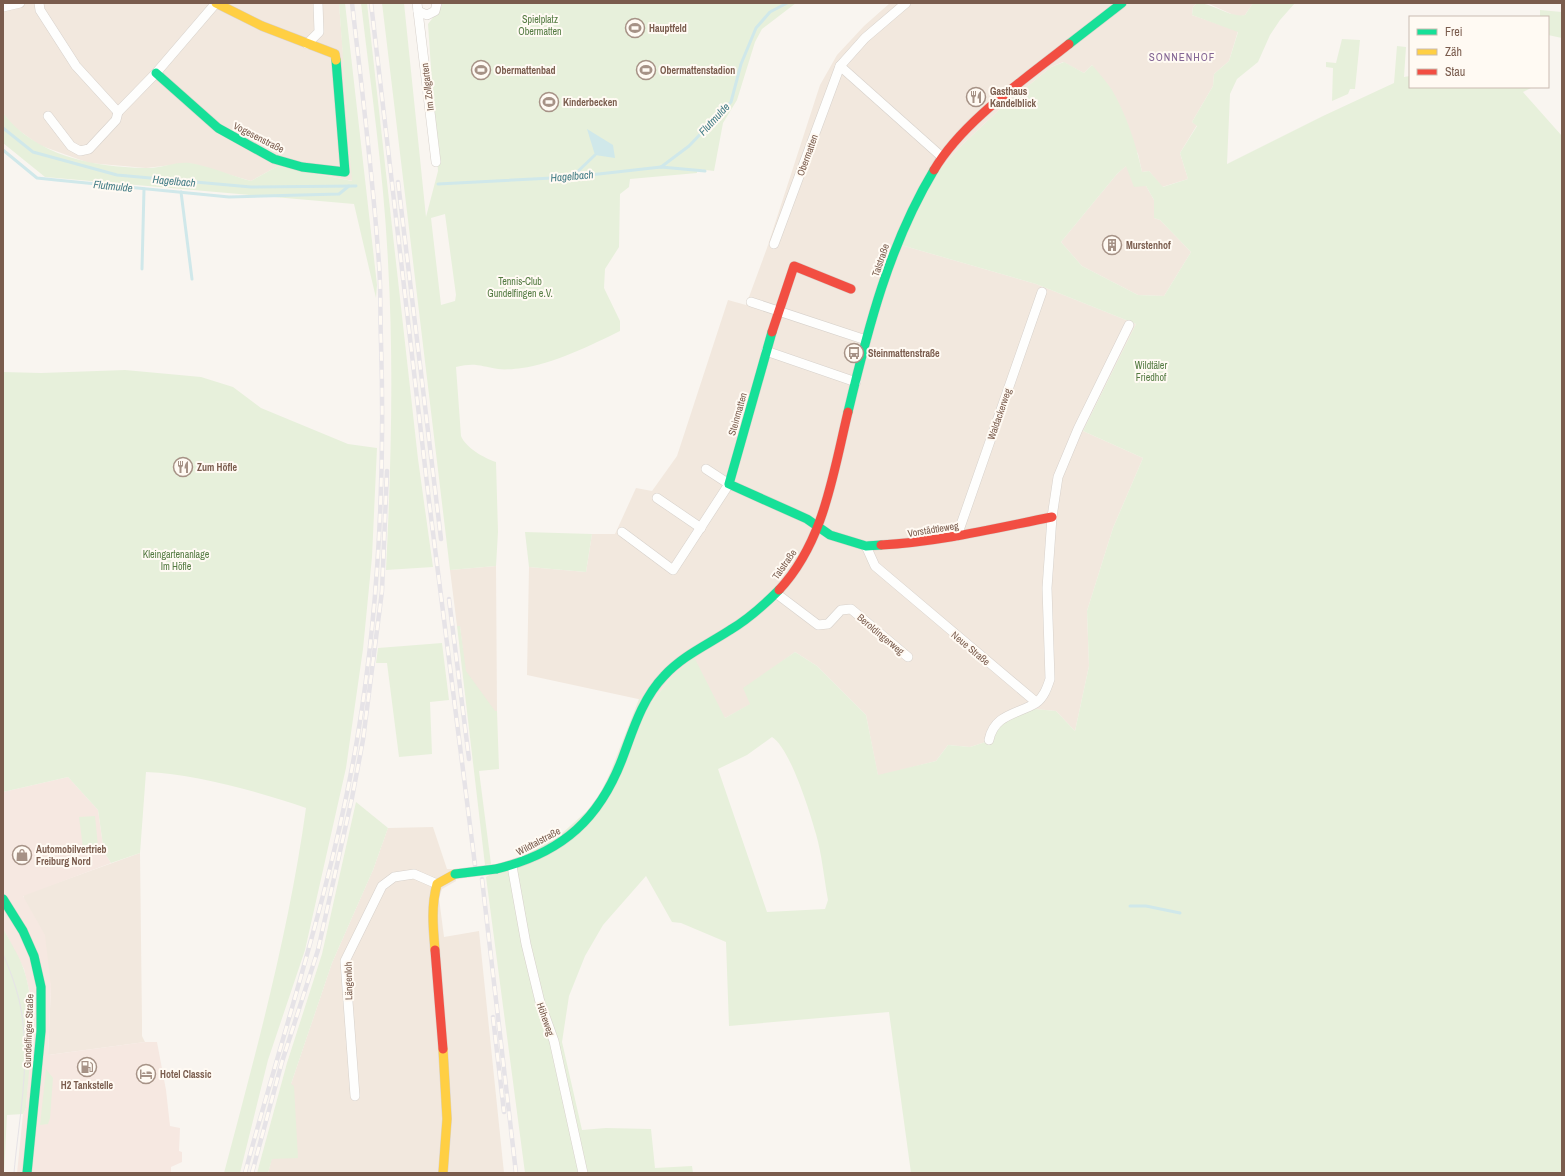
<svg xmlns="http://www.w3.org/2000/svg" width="1565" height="1176" font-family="'Archivo Narrow',sans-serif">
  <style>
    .residential { fill: #f2e8de }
    .commercial { fill: #f6e8e1 }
    .green { fill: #e7f0db; fill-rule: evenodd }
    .water { fill: #d0e8ea }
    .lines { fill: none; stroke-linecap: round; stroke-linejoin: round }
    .stream { stroke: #d0e8ea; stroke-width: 3 }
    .street-casing { stroke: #d7d1cb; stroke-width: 10 }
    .fast-casing { stroke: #d9d2cb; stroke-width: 10 }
    .slow-casing { stroke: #d9d2cb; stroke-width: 10 }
    .jam-casing { stroke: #d9d2cb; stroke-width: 10 }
    .street { stroke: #fefefd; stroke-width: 9 }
    .fast { stroke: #16e098; stroke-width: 9 }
    .slow { stroke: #ffcf43; stroke-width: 9 }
    .jam { stroke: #f24e42; stroke-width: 9 }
    .tram { stroke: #e6e3e7; stroke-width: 1 }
    .rail-casing { stroke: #e6e3e7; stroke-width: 4.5 }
    .rail { stroke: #fffaf3; stroke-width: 3; stroke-dasharray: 9; stroke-linecap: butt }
    .fast-bridge-casing { stroke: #d9d2cb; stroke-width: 10; stroke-linecap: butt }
    .fast-bridge { stroke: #16e098; stroke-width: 9 }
    .labels { text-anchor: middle; stroke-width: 4; stroke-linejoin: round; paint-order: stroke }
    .park-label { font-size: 10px; fill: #537a41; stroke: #fffaf3 }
    .poi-label { font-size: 10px; font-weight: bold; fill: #7a5c4d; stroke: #fffaf3; text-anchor: start }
    .street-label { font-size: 10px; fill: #7a5c4d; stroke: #fffaf3 }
    .neighbourhood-label { font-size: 11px; letter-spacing: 1px; fill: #846695; stroke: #fffaf3 }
    .water-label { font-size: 11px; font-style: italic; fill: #437c86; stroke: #fffaf3 }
  </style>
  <rect width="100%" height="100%" fill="#f9f5f0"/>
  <g class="residential">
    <polygon points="3,3 339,3 353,181 278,166 251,181 189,163 146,168 89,163 39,145 13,126 3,113"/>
    <polygon points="890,3 1197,3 1193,7 1192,15 1238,31 1229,61 1214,74 1213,86 1192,122 1197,125 1180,153 1188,179 1162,187 1149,171 1142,172 1138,154 1092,65 1084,73 1063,62 1051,67 1000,109 962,145 940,169 901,245 1036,284 1136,324 1083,431 1143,458 1113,528 1087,611 1089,666 1075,731 1056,711 1035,709 1011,715 992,740 970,747 948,745 936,761 878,776 866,715 817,666 795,652 744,689 751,704 725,718 670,679 652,702 527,675 529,567 586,572 592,534 615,534 636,488 652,491 677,456 728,300 746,305 767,248 820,85 837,55 864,26"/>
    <polygon points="1207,3 1253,3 1245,15 1238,17"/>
    <polygon points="1127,165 1146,186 1154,200 1154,218 1160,220 1191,252 1164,296 1138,295 1082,266 1061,242 1117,174"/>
    <polygon points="496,566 497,711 495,712 465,671 460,626 457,626 450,570"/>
    <polygon points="433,827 447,869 454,869 456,881 442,889 439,898 444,937 479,931 504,1173 268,1173 291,1084 332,963 373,870 388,828"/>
    <polygon points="140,853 142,1022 142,1036 145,1042 48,1055 51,986 23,895"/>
  </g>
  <polygon class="commercial" points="68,777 98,810 104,852 111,863 23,896 45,935 51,986 48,1055 145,1042 157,1042 166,1090 170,1126 180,1128 179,1151 182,1152 182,1162 171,1167 171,1173 17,1173 23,1114 26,1108 31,1033 30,994 24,969 3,928 3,792"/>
  <g class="green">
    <path d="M339 3H345L377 285 376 298 354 204 45 177 3 143V113C36 156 93 167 145 168 159 169 176 161 190 163 210 166 232 176 251 181L278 166 352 181Z"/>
    <path d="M361 3H367L418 459 433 567 386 570C391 468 394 365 388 262 384 175 371 89 361 3Z"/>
    <path d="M382 3H404L426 217 438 171 428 24 442 6V3H796L762 29 755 42 737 100 723 123 714 171 697 169V173L630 179 629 187 620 194 619 247 605 269 604 288 620 321V331C594 344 550 365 522 368 515 369 505 370 498 369 480 366 475 362 456 367L461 436C466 448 484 458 496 462L498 532 496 566 450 570ZM445 214 456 295 455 301 441 305 431 218Z"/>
    <path d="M1197 3C1214 3 1229 18 1245 15L1253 3H1295L1280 20 1270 35 1258 62 1237 79 1230 94 1227 164 1323 116 1394 83 1397 46 1406 47 1404 77 1410 76V87H1533L1523 92 1562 136V1173H911L889 1012 729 1026 726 942 681 923 672 922 646 876 603 925 585 956 569 996 562 1042 582 1130 606 1128 651 1129 655 1168 692 1166 693 1173H525L486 877 560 835 587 811 600 794 610 773 639 699 652 702 670 679 694 657 725 718 750 704 743 688 795 652 817 666 866 715 878 775 936 761 948 745 970 747 992 740 996 731 1011 715 1035 709 1056 711 1075 731 1089 666 1087 611 1113 528 1143 458 1083 431 1136 324 1036 284 901 245 917 210 940 169 962 145 1000 109 1051 67 1064 62 1084 73 1092 65C1099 73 1106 81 1112 90 1126 114 1136 144 1142 172L1149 171 1163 187 1188 179 1180 153 1197 126 1192 122 1213 86 1214 74 1229 61 1238 32 1192 15 1193 7ZM1126 166 1134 187 1146 186 1154 200V218L1160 220 1191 252 1164 296 1138 295 1082 266 1061 242 1117 174ZM772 737C790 748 810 812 816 834 822 855 824 878 828 900L825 909 767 912 718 769 747 755Z"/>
    <polygon points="1540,10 1562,12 1562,38 1548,35 1548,17 1540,17"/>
    <polygon points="1342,39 1360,40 1355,89 1350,89 1348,94 1332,101 1333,68 1326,67 1326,62 1336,63"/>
    <path d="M125 370 201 377 233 387 261 408 348 444 377 448 372 557 363 649 346 768 305 950 268 1060 240 1173H224C256 1052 289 932 306 808 259 792 196 774 146 772L140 853 111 863 104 852 98 810 68 777 3 792V372L41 373Z"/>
    <polygon points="525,532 592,534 586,572 529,567"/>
    <polygon points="457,626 460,626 466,671 495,711 497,711 499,769 479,771 491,864 485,865"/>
    <polygon points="442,643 449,700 430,702 432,754 399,757 387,663 376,663 378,648"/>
    <polygon points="356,802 388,828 373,870 332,963 291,1084 294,1086 298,1158 272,1159 268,1173 257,1173 287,1063 322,954"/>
    <polygon points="95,816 98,846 83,848 79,817"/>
    <path d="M3 928C10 942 19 955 24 970 38 1013 29 1063 26 1108L23 1114 7 1115 4 1173Z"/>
    <polygon points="46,1069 53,1078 50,1118 48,1124 40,1125"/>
  </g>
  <g class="water">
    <circle cx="549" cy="102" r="8"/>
    <polygon points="587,129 613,145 615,158 595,155"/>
  </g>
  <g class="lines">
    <g class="stream">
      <polyline points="3,128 33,152 117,175 251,187 356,186"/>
      <polyline points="3,150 37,178 56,180 229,197 339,194 349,186"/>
      <polyline points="661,167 689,146 731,102 741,64 756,28 770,12 787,3"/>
      <polyline points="573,176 595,155"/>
      <polyline points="438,184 572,177 661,167 705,171"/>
      <polyline points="181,192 192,279"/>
      <polyline points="142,269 144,189"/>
      <polyline points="1130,906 1146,906 1180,913"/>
    </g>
    <g class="street-casing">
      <g id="street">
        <polyline points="39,3 40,10 76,66 118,112"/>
        <polyline points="417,3 436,162"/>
        <polyline points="3,7 20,3"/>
        <polyline points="418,11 427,15 435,11 437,3"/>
        <polyline points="307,44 319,32 318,3"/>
        <polyline points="840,66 942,157"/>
        <polyline points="48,116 71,146 80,151 89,149 116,120 118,112 156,73 216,3"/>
        <polyline points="774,244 840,66 865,38 906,3"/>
        <polyline points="751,302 866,340"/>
        <polyline points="766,351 856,382"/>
        <polyline points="657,498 701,528"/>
        <polyline points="622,532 673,570 729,484 706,469"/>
        <polyline points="957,536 1042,292"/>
        <polyline points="866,546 875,566 1036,702"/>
        <polyline points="777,594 818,625 828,624 841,610 851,609 908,657"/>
        <path d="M989 740C994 714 1018 714 1036 703 1044 697 1047 688 1050 679L1047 588 1052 517 1058 477 1078 429 1129 325"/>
        <polyline points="512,866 526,944 540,1002 554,1041 583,1173"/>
        <polyline points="355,1096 345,961 382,886 394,877 414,874 437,884"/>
      </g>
    </g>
    <g class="fast-casing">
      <g id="fast">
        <polyline points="1069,44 1122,3"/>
        <polyline points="156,73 218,128 274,159 302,167 345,172 336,60"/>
        <polyline points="772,332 729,484 807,519 830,535 866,546 881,545"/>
        <path d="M848 412C868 328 889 245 934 170"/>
        <path d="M496 869C563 853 601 818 624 754 634 727 643 698 664 676 682 656 707 645 730 630 749 619 764 605 779 590"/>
        <polyline points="3,899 23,931 34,956 41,987 41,1031 27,1173"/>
      </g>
    </g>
    <g class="slow-casing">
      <g id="slow">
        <polyline points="216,3 262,26 335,54 336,60"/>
        <path d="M435 950C433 927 431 906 437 884L455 874"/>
        <polyline points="443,1173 447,1119 443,1049"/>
      </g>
    </g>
    <g class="jam-casing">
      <g id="jam">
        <path d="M934 170C963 121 1024 80 1069 44"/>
        <polyline points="772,332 794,266 851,289"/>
        <path d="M881 545C939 542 996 528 1052 517"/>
        <path d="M779 590C824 542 833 474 848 412"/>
        <polyline points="435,950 443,1049"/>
      </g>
    </g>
    <use href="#street" class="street"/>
    <use href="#fast" class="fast"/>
    <use href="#slow" class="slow"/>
    <use href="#jam" class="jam"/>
    <path class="tram" d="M3 954C13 977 21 1000 23 1024 29 1073 18 1125 14 1173"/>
    <g class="rail-casing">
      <g id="rail">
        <polyline points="371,3 429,501 475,865"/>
        <polyline points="398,182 441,539"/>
        <polyline points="449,599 469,759"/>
        <polyline points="482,879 516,1173"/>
        <polyline points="493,1017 504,1112"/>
        <path d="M245 1173C284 1029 332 887 357 740 379 609 385 474 381 342 380 316 381 290 379 264 373 177 362 90 352 3"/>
        <polyline points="252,1173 282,1062 318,950 352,798 363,740 382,591 387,471"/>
      </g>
    </g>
    <use href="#rail" class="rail"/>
    <g class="fast-bridge-casing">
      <polyline id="fast-bridge" points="455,874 496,869"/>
    </g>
    <use href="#fast-bridge" class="fast-bridge"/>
  </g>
  <defs>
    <g id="stadium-ring" transform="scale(1)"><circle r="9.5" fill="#fffaf3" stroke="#a69286" stroke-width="1.5"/><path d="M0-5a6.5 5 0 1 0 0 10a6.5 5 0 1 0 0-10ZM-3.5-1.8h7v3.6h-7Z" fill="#a69286"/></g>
    <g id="restaurant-ring" transform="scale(1)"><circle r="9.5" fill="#fffaf3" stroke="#a69286" stroke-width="1.5"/><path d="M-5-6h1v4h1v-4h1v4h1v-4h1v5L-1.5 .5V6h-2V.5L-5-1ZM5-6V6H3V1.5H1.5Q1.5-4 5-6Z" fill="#a69286"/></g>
    <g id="building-ring" transform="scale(1)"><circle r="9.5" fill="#fffaf3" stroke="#a69286" stroke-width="1.5"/><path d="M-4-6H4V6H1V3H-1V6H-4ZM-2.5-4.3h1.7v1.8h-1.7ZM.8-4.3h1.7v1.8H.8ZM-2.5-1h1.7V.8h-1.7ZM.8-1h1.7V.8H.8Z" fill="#a69286"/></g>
    <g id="bus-ring" transform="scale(1)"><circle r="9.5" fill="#fffaf3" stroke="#a69286" stroke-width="1.5"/><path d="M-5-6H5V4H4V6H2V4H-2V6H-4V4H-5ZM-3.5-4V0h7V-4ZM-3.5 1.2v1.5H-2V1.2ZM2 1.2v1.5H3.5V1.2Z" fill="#a69286"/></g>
    <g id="shop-ring" transform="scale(1)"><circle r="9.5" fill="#fffaf3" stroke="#a69286" stroke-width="1.5"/><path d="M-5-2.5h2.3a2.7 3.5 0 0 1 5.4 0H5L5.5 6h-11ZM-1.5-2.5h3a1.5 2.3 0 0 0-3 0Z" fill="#a69286"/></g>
    <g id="fuel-ring" transform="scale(1)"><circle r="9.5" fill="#fffaf3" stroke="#a69286" stroke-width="1.5"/><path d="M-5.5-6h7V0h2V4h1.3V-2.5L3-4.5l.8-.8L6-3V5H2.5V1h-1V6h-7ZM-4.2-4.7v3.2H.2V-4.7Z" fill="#a69286"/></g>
    <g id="hotel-ring" transform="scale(1)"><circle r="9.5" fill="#fffaf3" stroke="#a69286" stroke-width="1.5"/><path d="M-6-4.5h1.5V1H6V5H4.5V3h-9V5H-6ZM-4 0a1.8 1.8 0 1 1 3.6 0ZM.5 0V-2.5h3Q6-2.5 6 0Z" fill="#a69286"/></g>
  </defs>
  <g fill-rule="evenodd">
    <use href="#stadium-ring" x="635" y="28"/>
    <use href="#stadium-ring" x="481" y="70"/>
    <use href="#stadium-ring" x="646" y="70"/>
    <use href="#restaurant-ring" x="976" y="97"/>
    <use href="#stadium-ring" x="549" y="102"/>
    <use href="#building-ring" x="1112" y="245"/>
    <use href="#bus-ring" x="854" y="353"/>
    <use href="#restaurant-ring" x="183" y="467"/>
    <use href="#shop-ring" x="22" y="855"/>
    <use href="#fuel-ring" x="87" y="1067"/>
    <use href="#hotel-ring" x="146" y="1074"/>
  </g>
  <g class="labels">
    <g class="park-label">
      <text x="540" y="23">Spielplatz<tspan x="540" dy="12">Obermatten</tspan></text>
      <text x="520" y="285">Tennis-Club<tspan x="520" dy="12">Gundelfingen e.V.</tspan></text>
      <text x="1151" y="369">Wildtäler<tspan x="1151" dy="12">Friedhof</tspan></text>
      <text x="176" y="558">Kleingartenanlage<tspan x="176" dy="12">Im Höfle</tspan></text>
    </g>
    <g class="poi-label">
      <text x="649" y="32">Hauptfeld</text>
      <text x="495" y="74">Obermattenbad</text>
      <text x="660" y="74">Obermattenstadion</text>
      <text x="990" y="95">Gasthaus<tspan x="990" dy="12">Kandelblick</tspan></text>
      <text x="563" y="106">Kinderbecken</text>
      <text x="1126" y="249">Murstenhof</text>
      <text x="868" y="357">Steinmattenstraße</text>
      <text x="197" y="471">Zum Höfle</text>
      <text x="36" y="853">Automobilvertrieb<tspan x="36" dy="12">Freiburg Nord</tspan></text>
      <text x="160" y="1078">Hotel Classic</text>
      <text x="87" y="1089" text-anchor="middle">H2 Tankstelle</text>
    </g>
    <g class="street-label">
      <text transform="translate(427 87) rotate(-97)" y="4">Im Zollgarten</text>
      <text transform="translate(259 137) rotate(27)" y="4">Vogesenstraße</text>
      <text transform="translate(807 155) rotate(-70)" y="4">Obermatten</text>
      <text transform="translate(880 260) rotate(-71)" y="4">Talstraße</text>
      <text transform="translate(737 414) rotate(-74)" y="4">Steinmatten</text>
      <text transform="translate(999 414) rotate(-71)" y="4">Waldackerweg</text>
      <text transform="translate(933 529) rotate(-9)" y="4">Vorstädtleweg</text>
      <text transform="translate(784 564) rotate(-55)" y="4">Talstraße</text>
      <text transform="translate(881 634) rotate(40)" y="4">Beroldingerweg</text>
      <text transform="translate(971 648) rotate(40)" y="4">Neue Straße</text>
      <text transform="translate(538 841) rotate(-28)" y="4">Wildtalstraße</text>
      <text transform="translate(348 981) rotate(-91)" y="4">Längenloh</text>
      <text transform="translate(546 1019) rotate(71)" y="4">Höheweg</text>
      <text transform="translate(28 1031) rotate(-88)" y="4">Gundelfinger Straße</text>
    </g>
    <g class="neighbourhood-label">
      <text x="1182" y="61">SONNENHOF</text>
    </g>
    <g class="water-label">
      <text transform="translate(714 119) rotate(-47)" y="4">Flutmulde</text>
      <text transform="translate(572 176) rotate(-5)" y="4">Hagelbach</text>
      <text transform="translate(174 181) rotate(5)" y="4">Hagelbach</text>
      <text transform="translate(113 186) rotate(6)" y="4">Flutmulde</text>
    </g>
  </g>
  <rect width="1565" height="1176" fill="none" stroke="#7a5c4d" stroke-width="8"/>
  <rect x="1409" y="16" width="140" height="72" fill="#fffaf3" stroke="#cabbb1"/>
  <rect x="1417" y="29" width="20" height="6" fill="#16e098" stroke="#cabbb1"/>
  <text x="1445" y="36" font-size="12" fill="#7a5c4d">Frei</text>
  <rect x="1417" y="49" width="20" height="6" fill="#ffcf43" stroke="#cabbb1"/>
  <text x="1445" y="56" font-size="12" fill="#7a5c4d">Zäh</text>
  <rect x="1417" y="69" width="20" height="6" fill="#f24e42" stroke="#cabbb1"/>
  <text x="1445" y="76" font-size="12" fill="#7a5c4d">Stau</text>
</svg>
